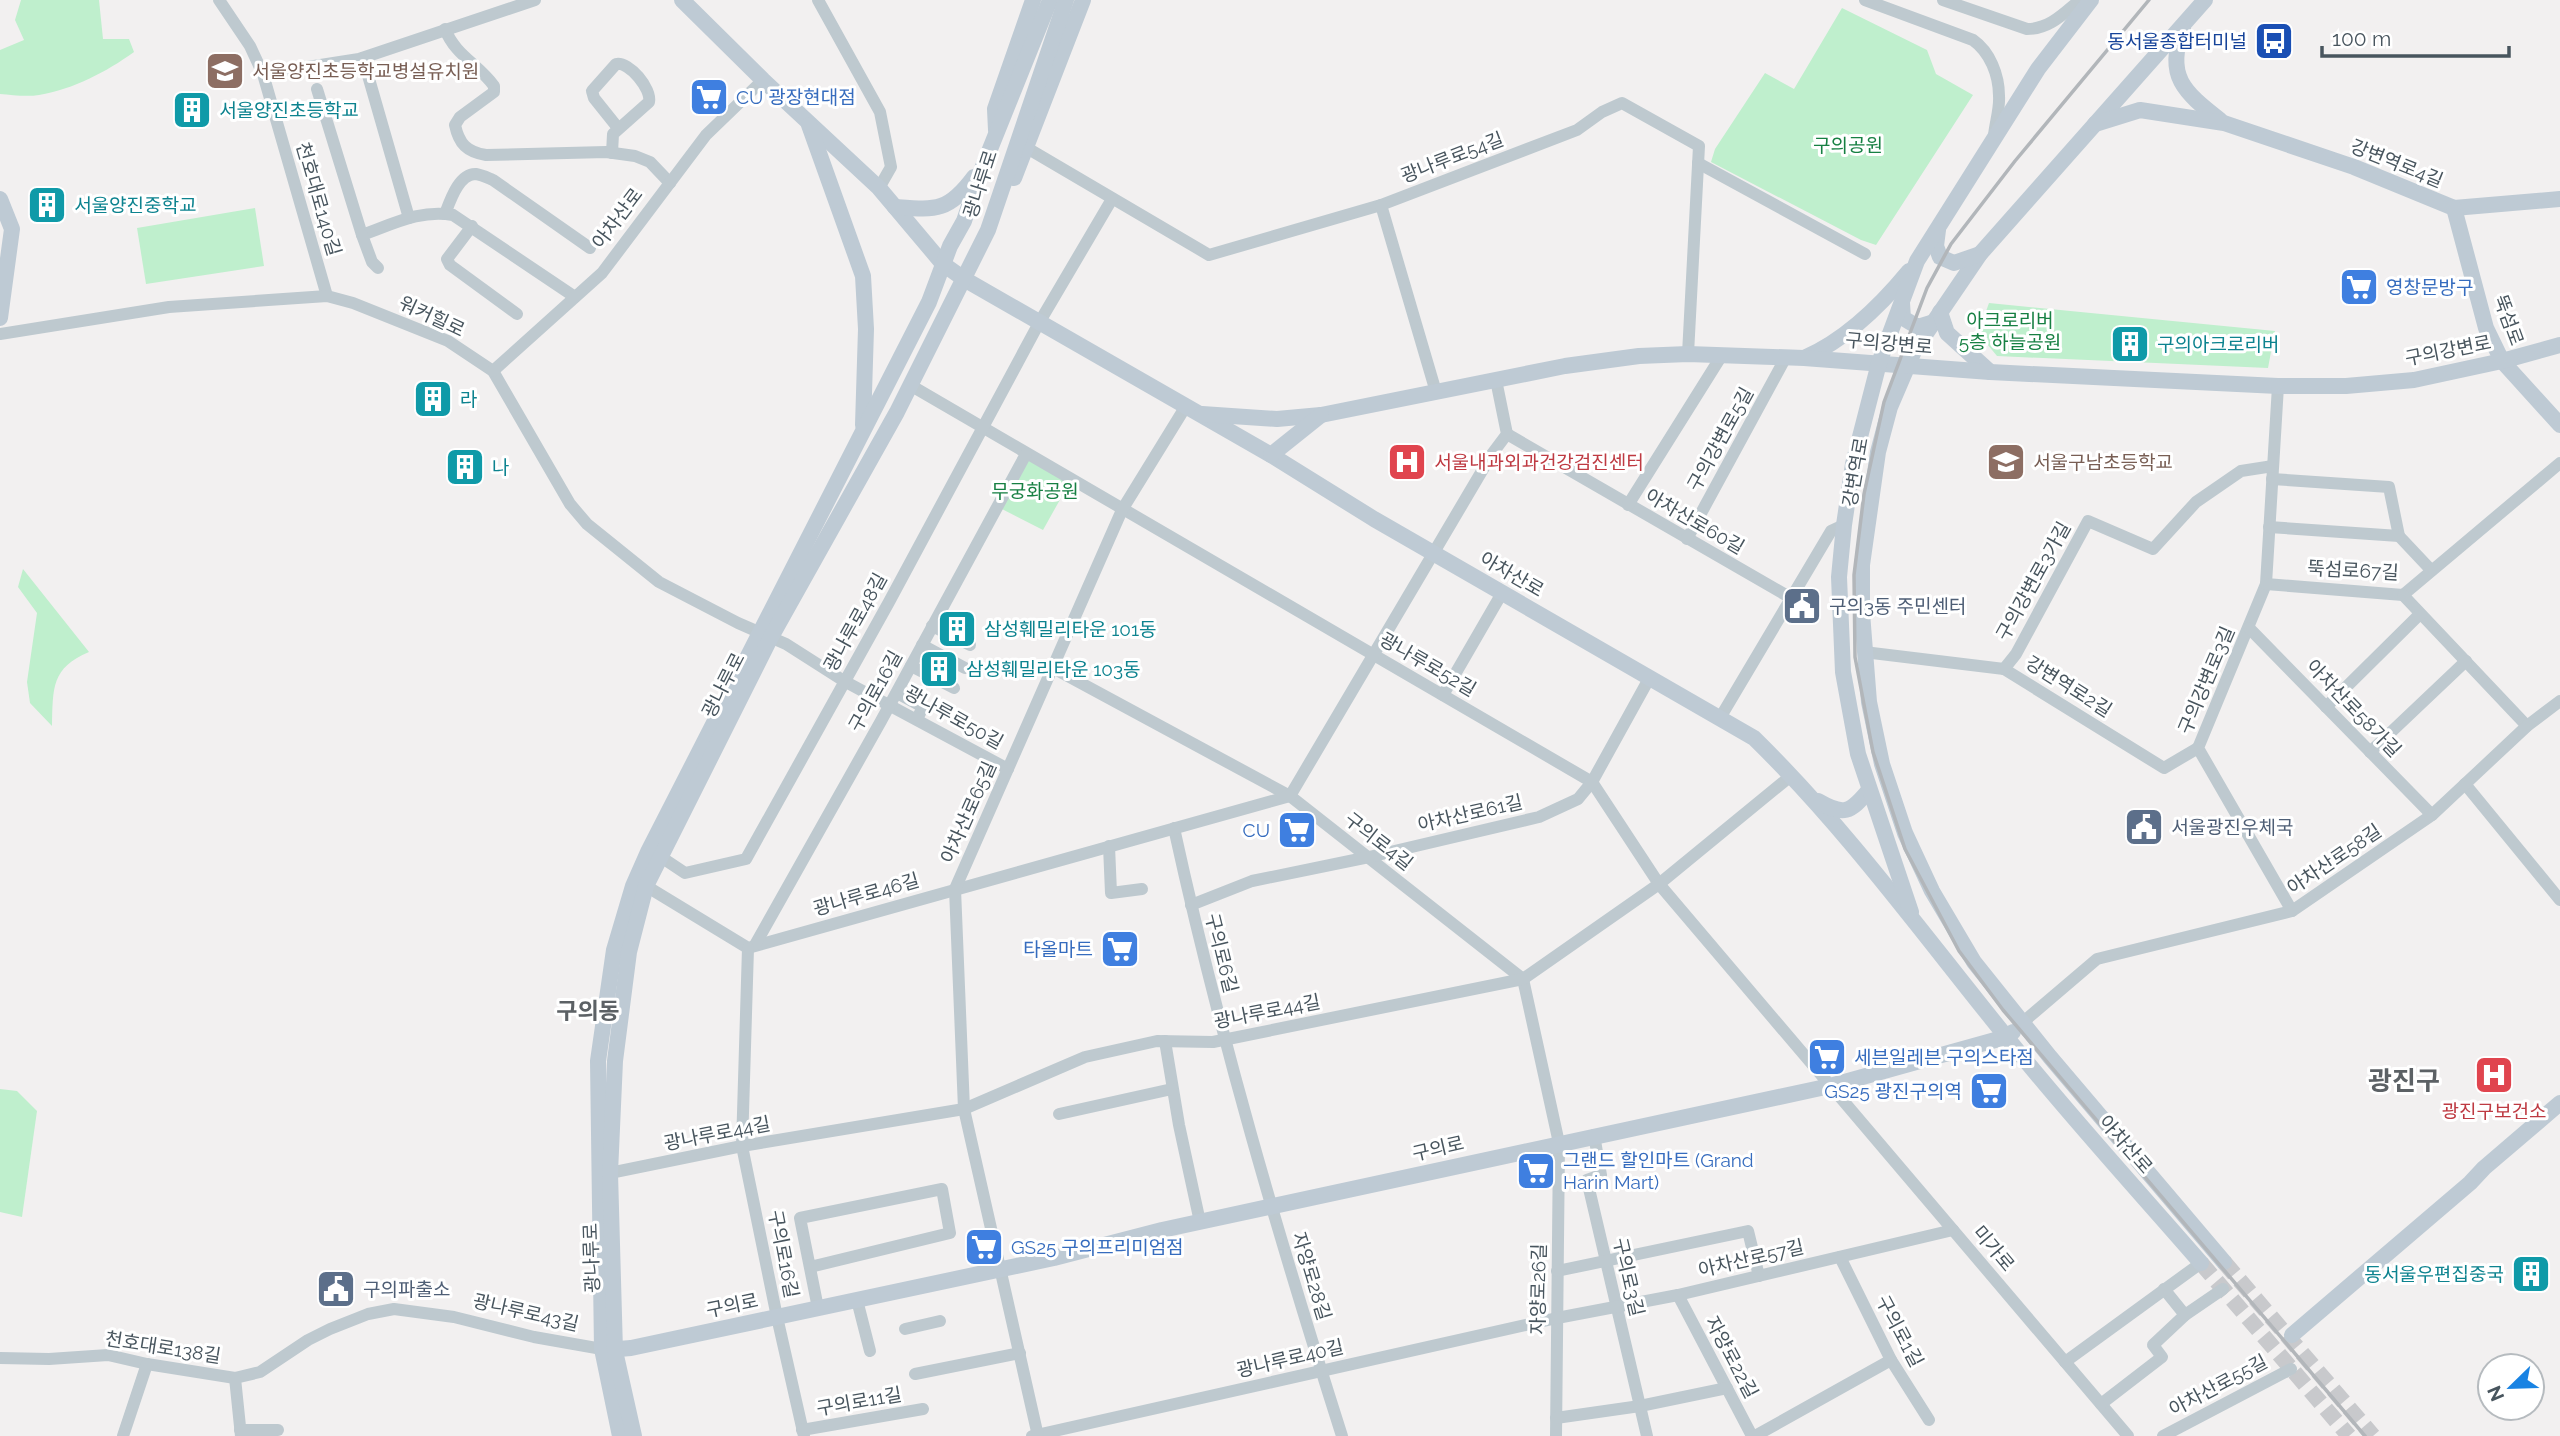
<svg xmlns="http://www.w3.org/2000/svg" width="2560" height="1436" font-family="Raleway,'Noto Sans KR',sans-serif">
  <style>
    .green { fill: #bfefcd }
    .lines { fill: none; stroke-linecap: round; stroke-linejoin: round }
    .secondary-tunnel { stroke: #c8c9cc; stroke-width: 16; stroke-dasharray: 16 8; stroke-linecap: butt }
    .street { stroke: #bec9cf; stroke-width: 12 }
    .secondary { stroke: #becad4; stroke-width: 16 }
    .rail { stroke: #b2b6ba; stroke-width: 3.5 }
    .labels { text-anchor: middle; stroke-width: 6; stroke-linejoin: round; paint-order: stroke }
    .transit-label { font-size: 19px; fill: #164399; stroke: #fff; text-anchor: end }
    .education-label { font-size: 19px; fill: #785e54; stroke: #fff; text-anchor: start }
    .shop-label { font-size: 19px; fill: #366cbe; stroke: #fff; text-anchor: start }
    .culture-label { font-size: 19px; fill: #0d838f; stroke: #fff; text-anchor: start }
    .park-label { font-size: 19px; fill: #178043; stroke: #fff }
    .street-label { font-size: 19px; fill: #48555e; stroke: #fff }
    .health-label { font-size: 19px; fill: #be3a42; stroke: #fff; text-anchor: start }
    .service-label { font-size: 19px; fill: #4e5e75; stroke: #fff; text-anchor: start }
    .quarter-label { font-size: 23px; font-weight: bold; fill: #5c6165; stroke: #fff }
    .district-label { font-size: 26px; font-weight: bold; fill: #5c6165; stroke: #fff }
  </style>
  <rect width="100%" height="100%" fill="#f2f0f0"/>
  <g class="green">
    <path d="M21 0H99L103 39H129L134 52C106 72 74 89 39 95 27 97 12 95 0 94V50L24 40 15 20Z"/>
    <polygon points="1842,8 1927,50 1936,74 1973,95 1876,245 1861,240 1711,162 1715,149 1765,73 1794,89"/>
    <polygon points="255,208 264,266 146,284 137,228"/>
    <polygon points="1989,303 2275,331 2268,368 1997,356 1978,333"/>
    <polygon points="1026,454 1071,480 1043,530 998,507"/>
    <path d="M23 569 89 652C51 668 53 688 52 726L30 703 27 682 37 613 18 587Z"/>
    <polygon points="0,1089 17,1091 37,1111 22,1217 0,1212"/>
  </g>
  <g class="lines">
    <g class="secondary-tunnel">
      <polyline points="2224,1262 2373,1436"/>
      <polyline points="2201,1263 2349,1436"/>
    </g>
    <g class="street">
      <polyline points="219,0 250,46 263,74 327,296"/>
      <polyline points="818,0 880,112 891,167 879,188"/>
      <path d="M1865 0 1973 40C1990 52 1999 75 1999 96 2000 109 1995 123 1994 136"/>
      <path d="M1943 0 2027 29C2050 29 2064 13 2080 0"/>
      <path d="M445 29C455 55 478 64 494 86V92L460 117 455 125C459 144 467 152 486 155L606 152 635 156 650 162 670 183"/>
      <polyline points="363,58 409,218"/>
      <polyline points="263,74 359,59 535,0"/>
      <path d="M317 89 362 235C393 224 421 209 453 215L575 297"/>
      <polyline points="1027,148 1209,255 1381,205 1577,130 1602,112 1622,103 1699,146 1688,354"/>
      <path d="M612 153 613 134 649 102C652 89 629 61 616 64L592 91 594 98 618 128"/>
      <polyline points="1698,163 1865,254"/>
      <polyline points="1381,205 1436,392"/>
      <path d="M445 214C450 201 459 173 476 174 482 175 488 178 493 180L590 248"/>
      <polyline points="472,226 447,259 450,265 517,314"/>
      <polyline points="362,235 372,262 378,268"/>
      <polyline points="0,334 169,307 327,296 353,303 448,341 493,371 570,504 587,524 659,582 738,623 786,644 844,681 1008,769"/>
      <polyline points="493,371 602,273 706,135 763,80"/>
      <polyline points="910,385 1592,782 1659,884 2128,1436"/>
      <polyline points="2278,386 2266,584 2198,748 2292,911"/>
      <polyline points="1507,434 1791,598"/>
      <polyline points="2272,479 2389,487 2399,536 2431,570"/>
      <polyline points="1628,505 1722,355"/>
      <polyline points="2269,527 2399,536"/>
      <polyline points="1687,539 1786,357"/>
      <polyline points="2266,584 2403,595 2560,463"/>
      <polyline points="2403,595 2527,726"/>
      <polyline points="932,626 970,645"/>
      <polyline points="2249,628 2432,815"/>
      <polyline points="922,645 965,668"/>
      <polyline points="1864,652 2004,669 2164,768 2198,748"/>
      <polyline points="911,666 954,688"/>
      <polyline points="1053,668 1290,796 1523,979 1559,1143 1556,1436"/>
      <polyline points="2004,669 2016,654 2088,521 2153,549 2196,502 2241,471 2273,466"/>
      <polyline points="897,693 923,707 917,719"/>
      <polyline points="1443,695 1502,593"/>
      <polyline points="2326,707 2420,614"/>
      <polyline points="1720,718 1831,531 1844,525"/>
      <polyline points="2370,752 2466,661"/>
      <polyline points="2465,784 2560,900"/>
      <path d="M1174 828C1219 1034 1278 1235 1342 1436"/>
      <polyline points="1109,846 1111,893 1142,889"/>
      <polyline points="661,857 685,873 746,859 889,602 1039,323 1112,199"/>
      <polyline points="646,886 748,948 1290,796 1492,454 1507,434 1496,380"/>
      <polyline points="1191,905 1252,881 1369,857 1539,817 1578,799 1592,782 1650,677"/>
      <polyline points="755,945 881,721 1026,454"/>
      <polyline points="748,948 742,1146 777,1317 804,1436"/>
      <polyline points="2022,1023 2097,959 2292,911 2432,815 2527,726 2560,701"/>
      <polyline points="1165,1041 1179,1125 1200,1222"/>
      <polyline points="1059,1114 1172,1089"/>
      <polyline points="1594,1135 1601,1175 1587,1180 1647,1436"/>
      <polyline points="610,1173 742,1146 964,1109 1085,1057 1157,1041 1213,1042 1523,979 1659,884 1792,775"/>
      <polyline points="1840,1257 1891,1360 1929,1420"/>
      <polyline points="810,1267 950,1233 942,1189 800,1218 818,1308"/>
      <polyline points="1557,1271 1748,1231 1759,1276"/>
      <polyline points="2164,1289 2185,1315"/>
      <polyline points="1678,1295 1752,1436"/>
      <polyline points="857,1300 870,1351"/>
      <polyline points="905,1329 940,1321"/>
      <polyline points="0,1358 49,1359 108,1355 147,1364 235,1378 260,1372 308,1340 330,1329 368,1314 394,1309 454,1317 534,1337 602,1349"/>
      <polyline points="2065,1362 2201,1263"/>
      <polyline points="915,1374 1020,1353"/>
      <polyline points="235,1378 241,1436"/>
      <polyline points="2101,1404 2162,1357 2153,1345 2185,1315 2223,1289"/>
      <polyline points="1556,1418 1640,1406 1727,1388"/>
      <polyline points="240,1430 278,1430"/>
      <polyline points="802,1430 923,1409"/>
      <polyline points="123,1436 147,1364"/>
      <polyline points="1032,1436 1557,1318 1678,1295 1953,1230"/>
      <polyline points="1038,1436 964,1109 955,889 1122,510 1186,406"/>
      <polyline points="1755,1436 1891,1360"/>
      <polyline points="2163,1436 2291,1369"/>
    </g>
    <g class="secondary">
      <path d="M682 0 763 80 879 188 943 264 964 279 1271 455 1374 519 1754 738C1846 828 1923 934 2004 1034 2066 1112 2135 1187 2201 1263"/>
      <polyline points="2205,0 1980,254 1914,351 1890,407 1878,452 1862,565 1862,613 1869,702 1882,764 1905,833 1932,891 1974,962 2050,1057 2224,1262"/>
      <path d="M2183 29C2165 76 2184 92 2220 120"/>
      <polyline points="2095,124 2140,110 2224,123 2354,167 2454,208 2560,199"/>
      <polyline points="809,125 863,276 866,329 863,425"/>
      <polyline points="996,130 995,109 1033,0"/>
      <polyline points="1014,178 1083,0"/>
      <polyline points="0,199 12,229 0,318"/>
      <path d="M895 207C936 210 948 212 974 177"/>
      <polyline points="2454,208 2486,328 2502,361 2560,425"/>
      <polyline points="1938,230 1936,246 1940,257 1954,263 1980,254"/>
      <polyline points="1902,303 1903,318 1918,327 1931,323"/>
      <polyline points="1940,312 1947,333 1990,372"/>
      <path d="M1806 357C1847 339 1881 305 1909 271"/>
      <polyline points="1202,414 1277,419 1321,415 1565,366 1639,356 1688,354 1804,358 1990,372 2278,386 2346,386 2414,380 2502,361 2560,345"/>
      <polyline points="1271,455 1321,415"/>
      <path d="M1818 801C1844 816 1850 813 1869 790"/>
      <polyline points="1911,912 1858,754 1843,672 1839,577 1844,525 1853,464 1879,363 1917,261 2038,69 2091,0"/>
      <polyline points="2292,1335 2470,1183 2484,1168 2560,1103"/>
      <polyline points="606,1350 631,1348 1054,1258 1162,1230 1830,1086 2006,1037 2013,1032"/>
      <polyline points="620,1436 602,1349 598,1061 614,950 633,886 648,852 929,302 950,246 964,221 978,179 1050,0"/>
      <polyline points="634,1436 615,1351 610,1173 615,1061 629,952 646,886 771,637 897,412 988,230 1066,0"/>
    </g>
    <polyline class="rail" points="2149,0 2015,161 1951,244 1927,288 1884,402 1864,494 1854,575 1855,657 1873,752 1905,849 1959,951 2003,1010 2365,1436"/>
  </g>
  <defs>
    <g id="bus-square" transform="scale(2.0125)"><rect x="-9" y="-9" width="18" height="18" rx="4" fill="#1a4fb4" stroke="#fff"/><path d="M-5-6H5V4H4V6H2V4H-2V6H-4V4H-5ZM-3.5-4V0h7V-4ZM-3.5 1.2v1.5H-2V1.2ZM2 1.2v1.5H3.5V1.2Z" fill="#fff"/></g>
    <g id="school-square" transform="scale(2.0125)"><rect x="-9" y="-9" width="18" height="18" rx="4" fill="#8d6e63" stroke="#fff"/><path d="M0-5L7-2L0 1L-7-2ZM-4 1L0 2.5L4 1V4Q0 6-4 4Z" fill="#fff"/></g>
    <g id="supermarket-square" transform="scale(2.0125)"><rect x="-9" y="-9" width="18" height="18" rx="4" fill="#3f7fe0" stroke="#fff"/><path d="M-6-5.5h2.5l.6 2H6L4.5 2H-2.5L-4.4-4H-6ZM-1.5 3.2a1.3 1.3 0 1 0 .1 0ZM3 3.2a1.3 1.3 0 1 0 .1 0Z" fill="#fff"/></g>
    <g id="building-square" transform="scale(2.0125)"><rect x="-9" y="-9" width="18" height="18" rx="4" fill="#0f9aa8" stroke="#fff"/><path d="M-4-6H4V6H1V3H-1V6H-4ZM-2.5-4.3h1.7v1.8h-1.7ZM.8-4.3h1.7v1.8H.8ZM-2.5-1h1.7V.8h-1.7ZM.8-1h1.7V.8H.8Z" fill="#fff"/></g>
    <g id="hospital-square" transform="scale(2.0125)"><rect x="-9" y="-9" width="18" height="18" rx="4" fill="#e0444e" stroke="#fff"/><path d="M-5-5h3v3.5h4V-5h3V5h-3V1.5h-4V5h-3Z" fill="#fff"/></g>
    <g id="civic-square" transform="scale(2.0125)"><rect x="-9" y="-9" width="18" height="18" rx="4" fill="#5c6f8a" stroke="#fff"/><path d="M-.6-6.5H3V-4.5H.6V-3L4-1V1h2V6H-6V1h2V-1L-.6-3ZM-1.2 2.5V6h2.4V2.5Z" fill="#fff"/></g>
  </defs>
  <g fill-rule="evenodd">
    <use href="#bus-square" x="2274" y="41"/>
    <use href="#school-square" x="225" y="71"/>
    <use href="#supermarket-square" x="709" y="97"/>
    <use href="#building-square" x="192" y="110"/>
    <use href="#building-square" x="47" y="205"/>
    <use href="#supermarket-square" x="2359" y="287"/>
    <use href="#building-square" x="2130" y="344"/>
    <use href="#building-square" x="433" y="399"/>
    <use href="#hospital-square" x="1407" y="462"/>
    <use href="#school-square" x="2006" y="462"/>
    <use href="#building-square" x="465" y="467"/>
    <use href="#civic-square" x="1802" y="606"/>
    <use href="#building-square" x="957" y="629"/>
    <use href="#building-square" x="939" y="669"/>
    <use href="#civic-square" x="2144" y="827"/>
    <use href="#supermarket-square" x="1297" y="830"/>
    <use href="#supermarket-square" x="1120" y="949"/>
    <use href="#supermarket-square" x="1827" y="1057"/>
    <use href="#hospital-square" x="2494" y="1075"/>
    <use href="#supermarket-square" x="1989" y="1091"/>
    <use href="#supermarket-square" x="1536" y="1171"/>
    <use href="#supermarket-square" x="984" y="1247"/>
    <use href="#building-square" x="2531" y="1274"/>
    <use href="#civic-square" x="336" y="1289"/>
  </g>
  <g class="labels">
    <g class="transit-label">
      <text x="2247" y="48">동서울종합터미널</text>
    </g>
    <g class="education-label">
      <text x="252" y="78">서울양진초등학교병설유치원</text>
      <text x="2033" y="469">서울구남초등학교</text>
    </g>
    <g class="shop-label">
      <text x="736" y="104">CU 광장현대점</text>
      <text x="2386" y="294">영창문방구</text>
      <text x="1270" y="837" text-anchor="end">CU</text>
      <text x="1093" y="956" text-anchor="end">타올마트</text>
      <text x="1854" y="1064">세븐일레븐 구의스타점</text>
      <text x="1962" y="1098" text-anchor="end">GS25 광진구의역</text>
      <text x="1563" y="1167">그랜드 할인마트 (Grand<tspan x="1563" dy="22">Harin Mart)</tspan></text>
      <text x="1011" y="1254">GS25 구의프리미엄점</text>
    </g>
    <g class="culture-label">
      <text x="219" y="117">서울양진초등학교</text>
      <text x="74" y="212">서울양진중학교</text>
      <text x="2157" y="351">구의아크로리버</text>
      <text x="460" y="406">라</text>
      <text x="492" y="474">나</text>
      <text x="984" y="636">삼성훼밀리타운 101동</text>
      <text x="966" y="676">삼성훼밀리타운 103동</text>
      <text x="2504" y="1281" text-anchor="end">동서울우편집중국</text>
    </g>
    <g class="park-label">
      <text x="1848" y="152">구의공원</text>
      <text x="2010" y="327">아크로리버<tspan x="2010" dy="22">5층 하늘공원</tspan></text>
      <text x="1035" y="498">무궁화공원</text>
    </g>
    <g class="street-label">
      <text transform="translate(1452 157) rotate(-21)" y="7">광나루로54길</text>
      <text transform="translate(2397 163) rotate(22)" y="7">강변역로4길</text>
      <text transform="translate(980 184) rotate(-72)" y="7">광나루로</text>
      <text transform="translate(319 199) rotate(74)" y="7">천호대로140길</text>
      <text transform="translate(617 218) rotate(-53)" y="7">아차산로</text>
      <text transform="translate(432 316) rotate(25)" y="7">워커힐로</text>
      <text transform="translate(2509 320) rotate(70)" y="7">뚝섬로</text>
      <text transform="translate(1889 343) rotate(5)" y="7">구의강변로</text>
      <text transform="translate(2448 350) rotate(-11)" y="7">구의강변로</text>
      <text transform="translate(1720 439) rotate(-61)" y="7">구의강변로5길</text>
      <text transform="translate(1855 472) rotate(-80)" y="7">강변역로</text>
      <text transform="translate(1695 521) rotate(30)" y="7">아차산로60길</text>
      <text transform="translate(2353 570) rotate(3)" y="7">뚝섬로67길</text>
      <text transform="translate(1512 574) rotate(30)" y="7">아차산로</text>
      <text transform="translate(2033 581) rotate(-61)" y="7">구의강변로3가길</text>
      <text transform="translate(855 622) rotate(-61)" y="7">광나루로48길</text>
      <text transform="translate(1428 664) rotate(30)" y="7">광나루로52길</text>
      <text transform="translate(2206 680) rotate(-67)" y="7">구의강변로3길</text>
      <text transform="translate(723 685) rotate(-63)" y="7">광나루로</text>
      <text transform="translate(2069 686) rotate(32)" y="7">강변역로2길</text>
      <text transform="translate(875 691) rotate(-61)" y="7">구의로16길</text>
      <text transform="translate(2354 708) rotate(46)" y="7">아차산로58가길</text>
      <text transform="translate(954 717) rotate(29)" y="7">광나루로50길</text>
      <text transform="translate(968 812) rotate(-66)" y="7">아차산로65길</text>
      <text transform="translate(1470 813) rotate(-13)" y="7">아차산로61길</text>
      <text transform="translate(1379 841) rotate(38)" y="7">구의로4길</text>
      <text transform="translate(2334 859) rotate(-34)" y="7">아차산로58길</text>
      <text transform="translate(866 894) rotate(-16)" y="7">광나루로46길</text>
      <text transform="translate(1222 953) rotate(76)" y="7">구의로6길</text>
      <text transform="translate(1267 1011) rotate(-11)" y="7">광나루로44길</text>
      <text transform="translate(717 1133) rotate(-11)" y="7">광나루로44길</text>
      <text transform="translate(2126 1144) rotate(49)" y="7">아차산로</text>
      <text transform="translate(1438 1148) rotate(-13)" y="7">구의로</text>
      <text transform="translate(1994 1248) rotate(50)" y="7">미가로</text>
      <text transform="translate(784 1254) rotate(79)" y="7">구의로16길</text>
      <text transform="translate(591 1258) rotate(-92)" y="7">광나루로</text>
      <text transform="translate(1751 1258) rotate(-13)" y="7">아차산로57길</text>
      <text transform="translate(1312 1276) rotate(73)" y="7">자양로28길</text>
      <text transform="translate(1629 1277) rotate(77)" y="7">구의로3길</text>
      <text transform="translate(1538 1289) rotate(-89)" y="7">자양로26길</text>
      <text transform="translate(732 1305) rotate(-12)" y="7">구의로</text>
      <text transform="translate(526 1312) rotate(13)" y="7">광나루로43길</text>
      <text transform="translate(1900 1331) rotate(62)" y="7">구의로1길</text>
      <text transform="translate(163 1347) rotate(9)" y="7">천호대로138길</text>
      <text transform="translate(1732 1357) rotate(62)" y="7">자양로22길</text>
      <text transform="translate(1290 1358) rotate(-13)" y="7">광나루로40길</text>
      <text transform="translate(2218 1385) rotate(-28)" y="7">아차산로55길</text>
      <text transform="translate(859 1401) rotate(-10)" y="7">구의로11길</text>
    </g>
    <g class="health-label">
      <text x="1434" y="469">서울내과외과건강검진센터</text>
      <text x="2494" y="1118" text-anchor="middle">광진구보건소</text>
    </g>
    <g class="service-label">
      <text x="1829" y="613">구의3동 주민센터</text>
      <text x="2171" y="834">서울광진우체국</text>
      <text x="363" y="1296">구의파출소</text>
    </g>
    <g class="quarter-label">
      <text x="588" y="1019">구의동</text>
    </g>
    <g class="district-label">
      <text x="2404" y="1090">광진구</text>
    </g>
  </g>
  <g transform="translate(2511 1387) rotate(247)"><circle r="33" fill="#ffffff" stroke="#b6bbbf" stroke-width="2"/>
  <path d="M0-5L12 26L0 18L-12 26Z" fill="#1983e3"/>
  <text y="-10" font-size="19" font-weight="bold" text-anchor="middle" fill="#48555e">N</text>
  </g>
  <path d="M2322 46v10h187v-10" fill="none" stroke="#48555e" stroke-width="3.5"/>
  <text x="2332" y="46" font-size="21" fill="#48555e" stroke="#ffffff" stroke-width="5" paint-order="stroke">100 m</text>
</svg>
